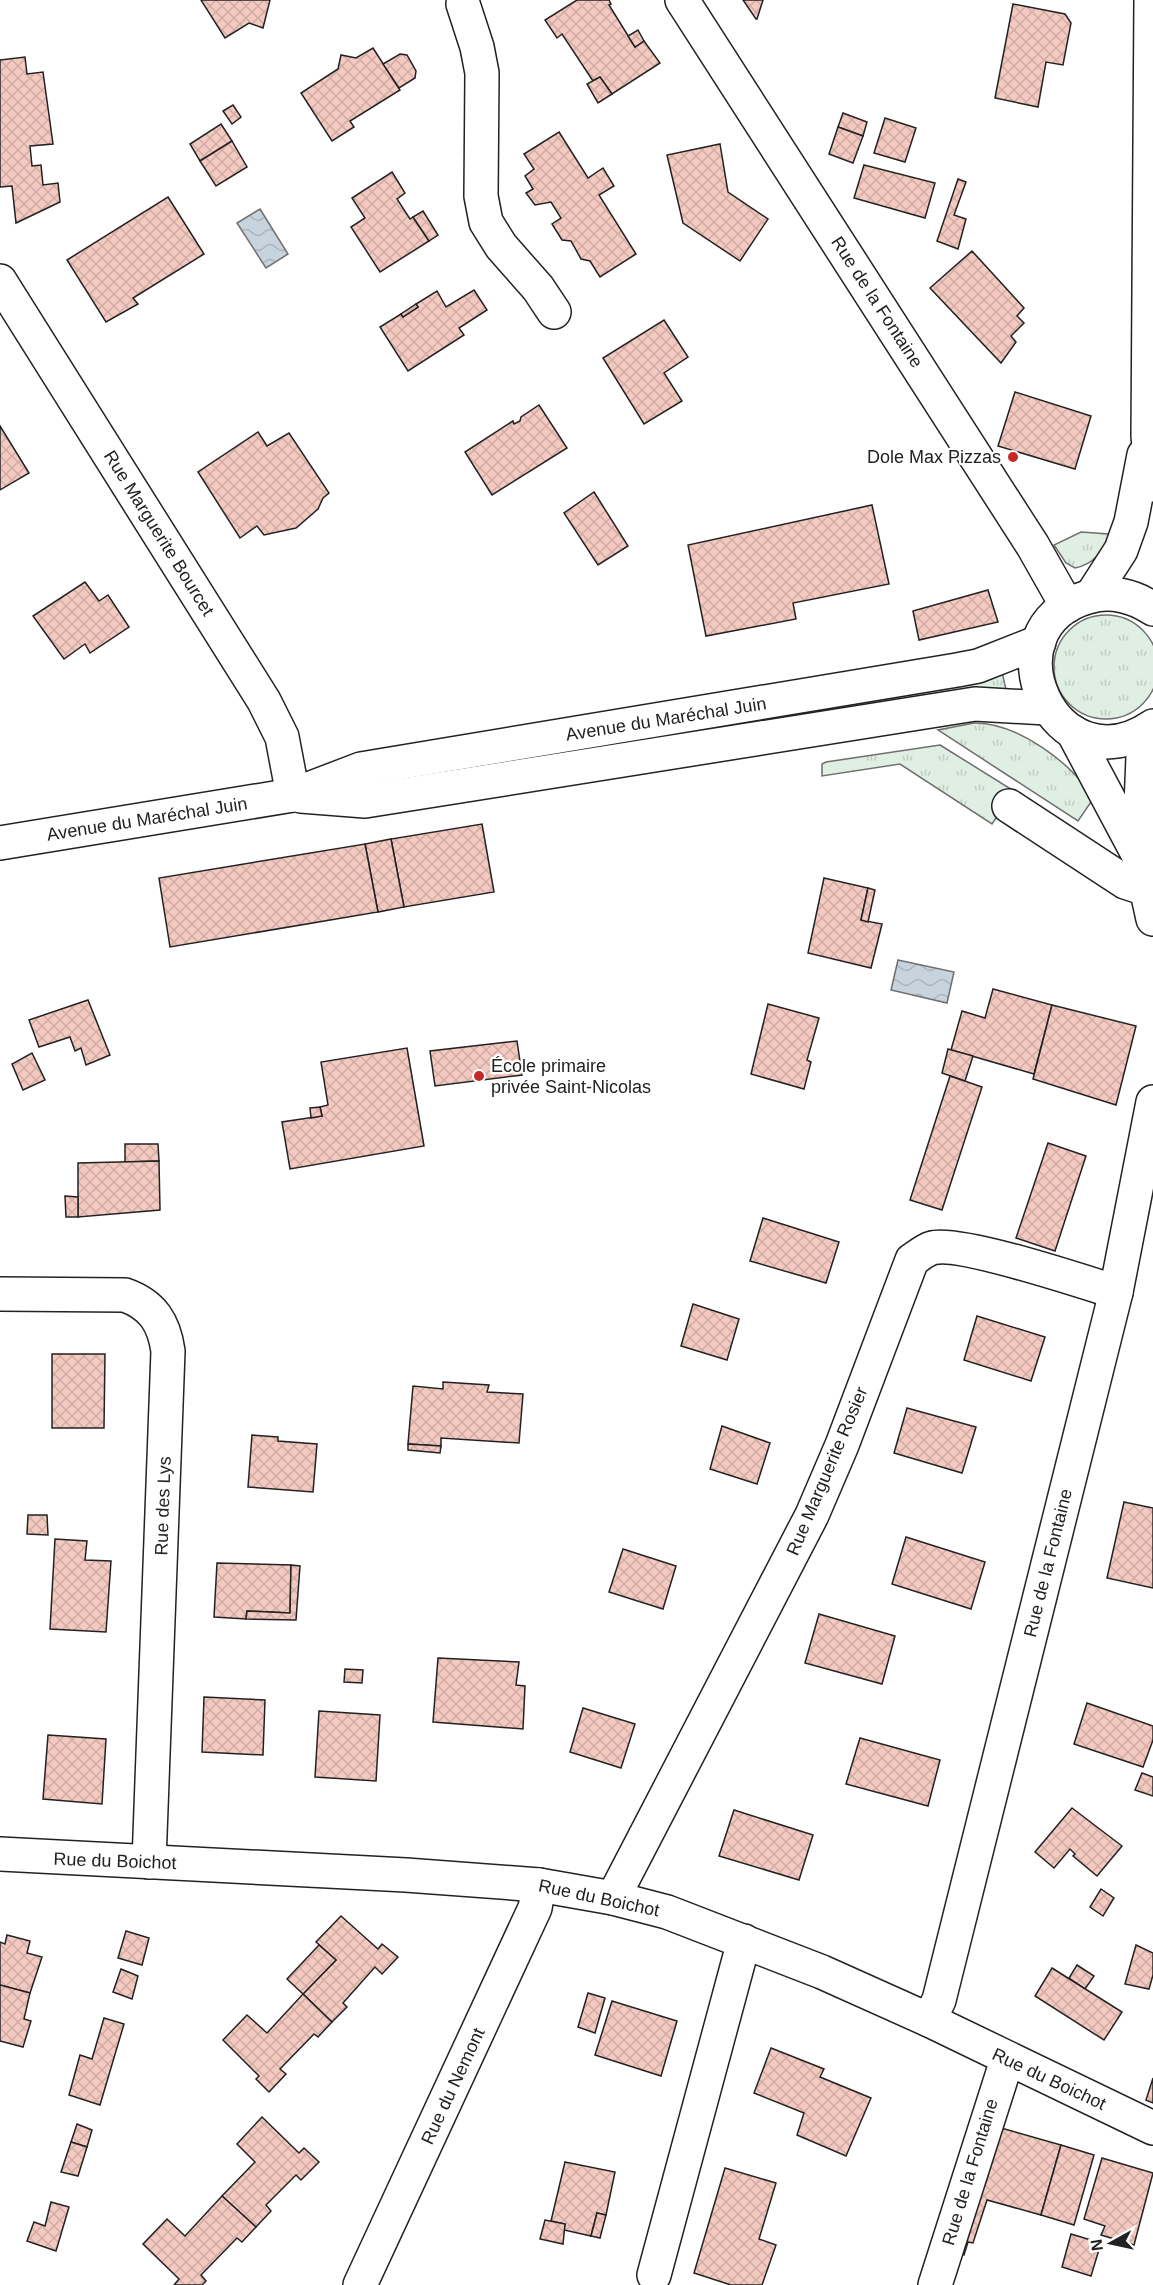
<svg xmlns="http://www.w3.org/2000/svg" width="1153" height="2285" font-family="Helvetica,sans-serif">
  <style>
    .grass { fill: url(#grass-tufts); stroke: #6f6f6f; stroke-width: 1.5 }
    .water { fill: url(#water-waves); stroke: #6f6f6f; stroke-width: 1.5 }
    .building { fill: url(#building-cross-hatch); stroke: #222; stroke-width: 1.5 }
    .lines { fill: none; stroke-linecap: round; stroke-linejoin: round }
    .street-casing { stroke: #222; stroke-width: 36 }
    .secondary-casing { stroke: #222; stroke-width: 36 }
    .street { stroke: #fff; stroke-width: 33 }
    .secondary { stroke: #fff; stroke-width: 33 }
    .poi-dot { fill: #c62828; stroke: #fff; stroke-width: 2 }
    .labels { text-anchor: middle; stroke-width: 4.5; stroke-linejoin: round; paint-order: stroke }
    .street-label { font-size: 18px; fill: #222; stroke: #fff }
    .poi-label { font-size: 18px; fill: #222; stroke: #fff; text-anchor: end }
  </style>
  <defs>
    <pattern id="grass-tufts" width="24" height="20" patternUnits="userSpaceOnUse" patternTransform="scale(1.5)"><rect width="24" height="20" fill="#e0efe3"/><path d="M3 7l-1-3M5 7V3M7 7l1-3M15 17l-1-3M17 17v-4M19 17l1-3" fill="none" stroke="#c0cdc2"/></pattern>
    <pattern id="water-waves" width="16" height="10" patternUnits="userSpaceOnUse" patternTransform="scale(1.5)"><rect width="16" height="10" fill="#c7d3dd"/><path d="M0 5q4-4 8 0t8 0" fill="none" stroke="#abb5bd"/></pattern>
    <pattern id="building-cross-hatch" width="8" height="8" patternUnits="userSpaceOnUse" patternTransform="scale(1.5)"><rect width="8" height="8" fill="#f3c9c0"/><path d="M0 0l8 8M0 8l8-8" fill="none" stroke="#d0aca5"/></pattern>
  </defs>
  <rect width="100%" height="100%" fill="#fff"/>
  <g class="grass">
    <path d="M1081 532 1109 534C1103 552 1094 564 1075 568L1066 563 1054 545Z"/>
    <circle cx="1106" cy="667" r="52"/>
    <polygon points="1002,672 1007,694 839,716 837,701"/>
    <path d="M974 723C1015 722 1074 763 1093 799L1078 821 938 730Z"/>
    <polygon points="940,745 1014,791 992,824 900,764 822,776 822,764 826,762"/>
  </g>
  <g class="water">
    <polygon points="260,209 288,254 266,268 237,223"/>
    <polygon points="898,960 954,972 947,1003 891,990"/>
  </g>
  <g class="building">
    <polygon points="201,0 270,0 263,28 249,23 225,38"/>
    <polygon points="577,0 609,0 611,4 609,5 635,47 644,41 660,63 612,94 600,77 593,81 562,34 557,38 545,20"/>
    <polygon points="743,0 763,0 757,19 756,19"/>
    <polygon points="1013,4 1065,14 1071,23 1063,65 1046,62 1038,107 995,98"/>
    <polygon points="638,30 644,41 635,47 628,36"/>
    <polygon points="373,48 400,90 350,121 354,127 332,141 301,93 338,69 341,55 356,58"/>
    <polygon points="400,54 407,55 416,71 415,78 399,88 383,64"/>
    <polygon points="25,57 27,74 43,72 53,144 30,146 32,166 41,165 43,185 58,183 60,202 16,223 12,186 0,187 0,60"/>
    <polygon points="600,77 612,94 598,103 587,84"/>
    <polygon points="233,105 241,117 232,124 223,111"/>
    <polygon points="843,113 867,122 863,136 838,127"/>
    <polygon points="885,118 916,128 905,162 874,153"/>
    <polygon points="221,124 232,141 200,161 190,144"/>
    <polygon points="838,127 863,136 853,163 829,154"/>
    <polygon points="559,132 588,178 603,168 614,186 599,195 636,254 600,277 590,261 581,259 571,241 562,240 552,224 561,218 551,202 535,205 526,193 533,189 525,176 534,169 524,154"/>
    <polygon points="232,141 247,167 216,186 200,161"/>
    <polygon points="720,144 728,192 768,219 740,261 683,223 667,155"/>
    <polygon points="864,165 935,183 925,218 854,198"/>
    <polygon points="392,172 405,193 397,199 410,219 413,217 429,241 380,272 351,227 365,218 352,198"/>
    <polygon points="958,179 966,182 954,215 966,219 958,249 937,241"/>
    <polygon points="168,197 204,254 133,298 138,304 106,322 67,260"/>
    <polygon points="423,211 438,235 429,241 413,217"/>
    <polygon points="972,251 1024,308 1017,316 1024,323 1011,336 1016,342 1001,363 930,288"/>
    <polygon points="474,290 487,310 459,328 464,335 408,371 380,327 401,314 403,317 418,307 416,304 437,291 446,307"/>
    <polygon points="416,304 418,307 403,317 401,314"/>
    <polygon points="664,320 688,357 664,373 682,401 644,424 603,358"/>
    <polygon points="1015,392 1091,416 1075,469 998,446"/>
    <polygon points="539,405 567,448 492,495 465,452 513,421 514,424 520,421 521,417"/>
    <polygon points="0,426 29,473 0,490"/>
    <polygon points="258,432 267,446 289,433 329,493 323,498 318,509 296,528 264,535 257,526 240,538 198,472"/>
    <polygon points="594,492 628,546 598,565 564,513"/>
    <polygon points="872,505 889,584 793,603 796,619 706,636 688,545"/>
    <polygon points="85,582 99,601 108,595 129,627 90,653 85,644 64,659 33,616"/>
    <polygon points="988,590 998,622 919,640 913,611"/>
    <polygon points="482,824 494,892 404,907 391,839"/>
    <polygon points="391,839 404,907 378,912 365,844"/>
    <polygon points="365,844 378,912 170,947 159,878"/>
    <polygon points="824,878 868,888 861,920 882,924 871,968 808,953"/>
    <polygon points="868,888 875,890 868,922 861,920"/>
    <polygon points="993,989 1052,1005 1034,1074 951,1050 962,1011 985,1018"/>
    <polygon points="88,1000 110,1055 86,1065 81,1048 75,1051 70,1037 39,1047 29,1020"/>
    <polygon points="768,1004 819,1018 807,1060 811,1062 804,1089 751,1074"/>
    <polygon points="1052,1005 1136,1026 1116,1105 1033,1079"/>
    <polygon points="517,1041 522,1075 435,1086 430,1051"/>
    <polygon points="407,1048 424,1146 290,1169 282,1122 322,1116 320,1107 328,1105 321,1062"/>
    <polygon points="948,1049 973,1056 965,1081 942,1073"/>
    <polygon points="32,1053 45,1080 23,1090 12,1064"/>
    <polygon points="950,1076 982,1087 942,1210 910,1200"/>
    <polygon points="320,1107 322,1116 311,1118 310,1108"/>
    <polygon points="1048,1143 1086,1156 1055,1251 1016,1238"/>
    <polygon points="125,1144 158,1144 159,1161 125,1162"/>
    <polygon points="159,1161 160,1210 78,1217 78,1163"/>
    <polygon points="65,1196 78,1197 78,1217 66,1217"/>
    <polygon points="763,1218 839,1242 826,1283 750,1261"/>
    <polygon points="693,1304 739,1319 727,1360 681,1346"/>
    <polygon points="977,1316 1045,1337 1031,1381 964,1360"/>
    <polygon points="52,1354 105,1354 104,1428 52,1428"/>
    <polygon points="443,1382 489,1385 487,1392 523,1394 519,1443 441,1438 441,1446 408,1444 413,1386 443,1389"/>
    <polygon points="907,1408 976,1427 962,1473 894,1453"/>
    <polygon points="722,1426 770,1443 757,1484 710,1469"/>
    <polygon points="252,1435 278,1437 278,1441 317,1444 313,1492 248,1487"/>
    <polygon points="408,1444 441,1446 440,1453 408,1450"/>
    <polygon points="1124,1502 1153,1508 1153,1588 1107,1578"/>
    <polygon points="28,1515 47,1515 48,1535 27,1534"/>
    <polygon points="906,1537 985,1562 971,1609 892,1584"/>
    <polygon points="55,1539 87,1541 85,1560 111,1561 106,1632 50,1629"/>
    <polygon points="623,1549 676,1566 663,1609 609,1592"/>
    <polygon points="217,1563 291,1565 290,1613 247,1611 246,1619 214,1617"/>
    <polygon points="291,1565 300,1566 296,1620 246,1619 247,1611 290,1613"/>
    <polygon points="819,1614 895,1636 882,1684 805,1663"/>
    <polygon points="438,1658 519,1662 516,1685 525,1686 523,1729 433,1722"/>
    <polygon points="345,1669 363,1670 362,1683 344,1682"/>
    <polygon points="204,1697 265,1700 263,1755 202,1752"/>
    <polygon points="1087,1703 1153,1726 1153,1740 1143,1767 1074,1744"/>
    <polygon points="583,1708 635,1724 621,1768 570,1752"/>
    <polygon points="319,1711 380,1715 376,1781 315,1777"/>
    <polygon points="48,1735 106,1739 102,1804 43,1799"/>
    <polygon points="860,1738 940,1760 928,1806 846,1784"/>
    <polygon points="1142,1773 1153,1777 1153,1796 1135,1790"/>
    <polygon points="1072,1808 1122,1846 1097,1876 1073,1856 1075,1854 1070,1849 1054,1868 1035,1852"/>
    <polygon points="734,1810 813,1835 799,1880 719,1856"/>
    <polygon points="1101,1889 1114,1898 1103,1916 1090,1907"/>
    <polygon points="341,1916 378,1949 382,1944 398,1957 382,1974 375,1967 343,2003 347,2007 332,2022 303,1994 336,1960 316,1942"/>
    <polygon points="126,1931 149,1938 142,1965 118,1958"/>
    <polygon points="7,1935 30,1941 27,1953 42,1957 30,1993 0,1985 0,1942 5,1944"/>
    <polygon points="319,1945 336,1960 303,1994 287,1979"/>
    <polygon points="1136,1945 1153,1953 1153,1975 1149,1989 1125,1984"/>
    <polygon points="1077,1965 1094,1976 1085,1989 1069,1978"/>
    <polygon points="1052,1968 1122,2012 1104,2040 1035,1996"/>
    <polygon points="121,1969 138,1976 132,1999 113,1992"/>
    <polygon points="0,1985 30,1993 24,2019 31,2021 23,2047 0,2041"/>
    <polygon points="588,1993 605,1998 595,2033 578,2027"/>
    <polygon points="303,1994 332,2022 318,2037 314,2034 280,2069 286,2074 269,2092 256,2079 259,2076 223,2040 247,2015 267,2033"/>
    <polygon points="612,2001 677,2021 661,2076 595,2055"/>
    <polygon points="104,2018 124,2024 100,2105 69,2095 80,2055 92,2059"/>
    <polygon points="771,2048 824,2069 820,2077 871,2098 846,2156 797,2135 804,2113 754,2093"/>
    <polygon points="1153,2078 1153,2103 1146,2100"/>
    <polygon points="262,2117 299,2153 304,2148 319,2162 301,2180 296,2175 266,2205 271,2211 256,2227 222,2196 255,2162 237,2144"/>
    <polygon points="77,2124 92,2130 87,2147 71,2142"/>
    <polygon points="994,2126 1061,2145 1041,2215 987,2200 973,2243 968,2242 964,2255 957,2251"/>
    <polygon points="71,2142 87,2147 78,2176 61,2172"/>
    <polygon points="1061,2145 1094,2155 1074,2225 1041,2215"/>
    <polygon points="1102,2158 1153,2173 1134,2245 1101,2235 1105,2226 1084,2219"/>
    <polygon points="565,2162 615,2172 606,2215 597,2213 591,2236 564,2230 565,2224 551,2221"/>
    <polygon points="725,2168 776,2183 759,2239 776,2245 762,2285 731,2285 694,2273"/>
    <polygon points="222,2196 256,2227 242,2242 237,2238 201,2275 206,2281 202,2285 174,2285 179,2279 143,2244 167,2219 185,2236"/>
    <polygon points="51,2202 69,2207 56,2251 27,2241 34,2222 45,2226"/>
    <polygon points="597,2213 606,2215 600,2238 591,2236"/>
    <polygon points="545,2220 565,2224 563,2244 540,2239"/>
    <polygon points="1071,2234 1101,2243 1091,2276 1062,2267"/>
  </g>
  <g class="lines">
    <g class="street-casing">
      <g id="street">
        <polyline points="682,0 1033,546 1067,606"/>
        <polyline points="463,4 477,47 482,73 481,196 486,222 501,246 538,288 554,312"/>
        <polyline points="0,281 264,701 282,737 293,795"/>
        <polyline points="1073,732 1138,854"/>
        <polyline points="1144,732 1139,855 1153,919"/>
        <polyline points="1009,806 1125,882 1146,889"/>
        <path d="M0 1294 125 1295C153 1305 164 1323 168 1351L149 1862"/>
        <path d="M613 1898 812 1515 842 1445 912 1260C918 1256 925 1250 932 1248 958 1240 1084 1282 1116 1292"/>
        <polyline points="929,2020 939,2000 1116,1292 1153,1102"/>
        <polyline points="654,2275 744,1941"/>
        <polyline points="360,2285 535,1908 539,1885"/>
        <polyline points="935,2285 1007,2060"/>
      </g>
    </g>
    <g class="secondary-casing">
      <g id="secondary">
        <polyline points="1151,0 1148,436 1153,485"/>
        <polyline points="1092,595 1121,550 1131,522 1144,455"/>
        <path d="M1153 609C1134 596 1110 590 1088 597 981 628 1055 793 1153 726"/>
        <polyline points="301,796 365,801 975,704 1046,708"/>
        <polyline points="0,843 293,795 361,769 957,670 978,666 1039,642"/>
        <polyline points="0,1854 406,1875 539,1885 613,1898 667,1912 822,1972 929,2020 1153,2128"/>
      </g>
    </g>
    <use href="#street" class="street"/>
    <use href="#secondary" class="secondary"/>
  </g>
  <g class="poi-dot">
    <circle cx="1013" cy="457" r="6"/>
    <circle cx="479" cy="1076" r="6"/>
  </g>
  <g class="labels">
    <g class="street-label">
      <text transform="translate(877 302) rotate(57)" y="6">Rue de la Fontaine</text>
      <text transform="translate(159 533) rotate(58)" y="6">Rue Marguerite Bourcet</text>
      <text transform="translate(666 719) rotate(-9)" y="6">Avenue du Maréchal Juin</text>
      <text transform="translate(147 819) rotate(-9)" y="6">Avenue du Maréchal Juin</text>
      <text transform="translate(827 1471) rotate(-67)" y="6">Rue Marguerite Rosier</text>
      <text transform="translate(163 1506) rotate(-88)" y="6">Rue des Lys</text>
      <text transform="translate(1048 1563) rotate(-76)" y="6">Rue de la Fontaine</text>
      <text transform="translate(115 1861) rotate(2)" y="6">Rue du Boichot</text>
      <text transform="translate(599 1898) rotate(12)" y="6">Rue du Boichot</text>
      <text transform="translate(1049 2079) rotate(25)" y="6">Rue du Boichot</text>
      <text transform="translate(453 2086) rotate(-65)" y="6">Rue du Nemont</text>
      <text transform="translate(970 2172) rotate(-73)" y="6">Rue de la Fontaine</text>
    </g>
    <g class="poi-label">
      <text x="1001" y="463">Dole Max Pizzas</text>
      <text x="491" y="1072" text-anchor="start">École primaire<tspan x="491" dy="21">privée Saint-Nicolas</tspan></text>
    </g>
  </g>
  <g transform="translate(1111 2243) rotate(262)" stroke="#ffffff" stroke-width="4.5" paint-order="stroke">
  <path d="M0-4.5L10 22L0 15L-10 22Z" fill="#222222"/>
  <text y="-9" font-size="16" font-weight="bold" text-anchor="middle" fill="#222222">N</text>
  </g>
</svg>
